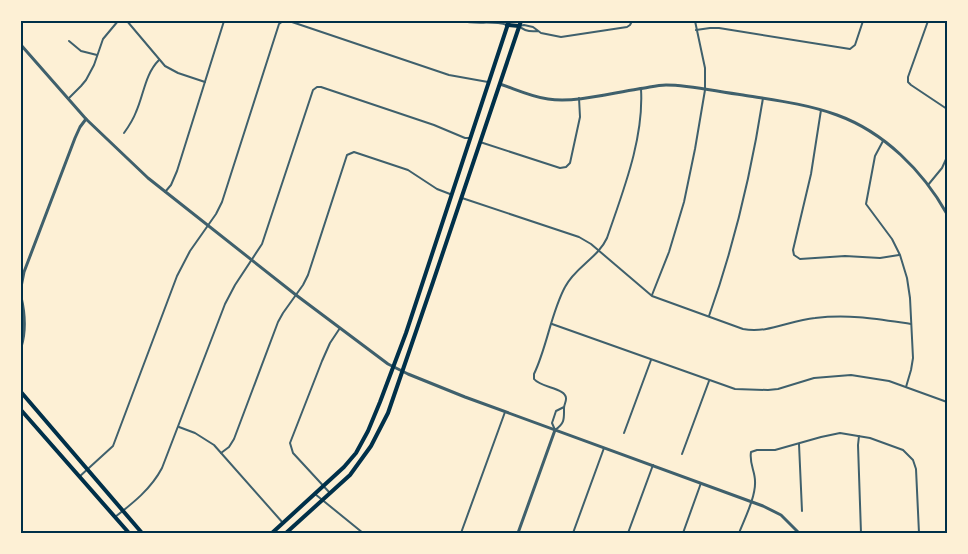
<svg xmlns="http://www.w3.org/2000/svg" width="968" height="554" font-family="'Noto Sans',sans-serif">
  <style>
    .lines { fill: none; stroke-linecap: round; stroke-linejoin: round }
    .minor { stroke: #3f606c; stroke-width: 2 }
    .tertiary { stroke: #3f606c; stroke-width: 3 }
    .secondary { stroke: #003049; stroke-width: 4 }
    .neatline { fill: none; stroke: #003049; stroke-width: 2 }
  </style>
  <rect width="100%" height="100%" fill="#fdf0d5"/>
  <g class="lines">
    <g class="minor">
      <polyline points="127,21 165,66 178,73 205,82"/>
      <polyline points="289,21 449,75 488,82"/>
      <path d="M462 21C477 25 492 20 507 25"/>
      <polyline points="928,21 908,77 908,82 911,85 947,109"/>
      <polyline points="696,30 710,28 719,28 850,49 855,45 863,21"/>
      <path d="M538 31C531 32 524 31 519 26L524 25 533 27 541 33 561 37 627 27 630 25 632 21"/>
      <polyline points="69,41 81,51 97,55"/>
      <polyline points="69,98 81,86 86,80 94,65 103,39 118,21"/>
      <polyline points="821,110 811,174 793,250 794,255 800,259 845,256 880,258 899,255"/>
      <path d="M124 133C129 126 133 120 136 112 144 94 145 74 159 60"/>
      <polyline points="883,141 875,156 866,204 892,239 900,255 907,278 910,298 913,358 911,370 906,387"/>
      <polyline points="480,142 560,168 566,167 570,163 580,117 579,98"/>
      <polyline points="928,185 942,168 947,157"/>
      <polyline points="165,192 171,185 177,171 224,21"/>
      <path d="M462 198 579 237 591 244 652 296 743 329C768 334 790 320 815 318 850 314 877 319 911 324"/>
      <polyline points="652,295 669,252 684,202 695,149 705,90 705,68 695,21"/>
      <path d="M709 316C735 243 751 175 763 98"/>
      <polyline points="552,324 735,389 768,390 778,389 814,378 851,375 889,381 947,402"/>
      <path d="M564 407 556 411 552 423 555 430C565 423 564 419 564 408 564 405 566 402 566 399 567 388 541 388 534 379V374C547 347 551 313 565 287 575 267 598 258 607 238 623 191 644 139 641 89"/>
      <polyline points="179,427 195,433 214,445 283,523"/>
      <polyline points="624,433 651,360"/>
      <polyline points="859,436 858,445 861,533"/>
      <polyline points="799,444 802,511"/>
      <polyline points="221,453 229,447 234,439 278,322 283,313 303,285 308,275 347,155 354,152 408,170 437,189 450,194"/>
      <polyline points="682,454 709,381"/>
      <polyline points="79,477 113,446 177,276 190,251 216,214 222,202 279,24 283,21"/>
      <polyline points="329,492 293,453 290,443 322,361 330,343 340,328"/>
      <polyline points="315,494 363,533"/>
      <path d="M115 517C133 503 151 489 162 468L225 304 235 285 262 244 313 90 317 87H321L434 125 465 138H470"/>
      <polyline points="461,533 505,412"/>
      <polyline points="573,533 604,448"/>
      <polyline points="628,533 653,465"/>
      <polyline points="683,533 701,483"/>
      <path d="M739 533C745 518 756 496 755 481 755 471 749 463 751 452L757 450H775L821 437 840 433 870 438 903 450 913 460 916 469 919 533"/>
    </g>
    <g class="tertiary">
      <polyline points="21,45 86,119 148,178 296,295 388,364 408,374 465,397 763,506 781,515 799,533"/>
      <path d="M500 84C515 89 532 97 548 99 576 103 611 93 638 89 648 88 656 85 666 85 691 85 718 92 743 95 774 100 807 104 837 115 884 132 923 171 947 214"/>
      <polyline points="21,287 24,272 75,138 80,127 86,119"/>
      <path d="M21 297C25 314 26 331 21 347"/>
      <polyline points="518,533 555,430"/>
    </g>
    <g class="secondary">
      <polyline points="507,25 519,26"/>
      <polyline points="21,392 142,533"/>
      <polyline points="21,410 129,533"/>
      <polyline points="272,533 344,467 356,453 368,431 380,402 406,333 509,21"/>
      <polyline points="286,533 350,475 371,446 388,413 433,282 521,21"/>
    </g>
  </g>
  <rect width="968" height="554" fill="none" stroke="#fdf0d5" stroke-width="45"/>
  <rect x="22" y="22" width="924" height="510" class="neatline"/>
</svg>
